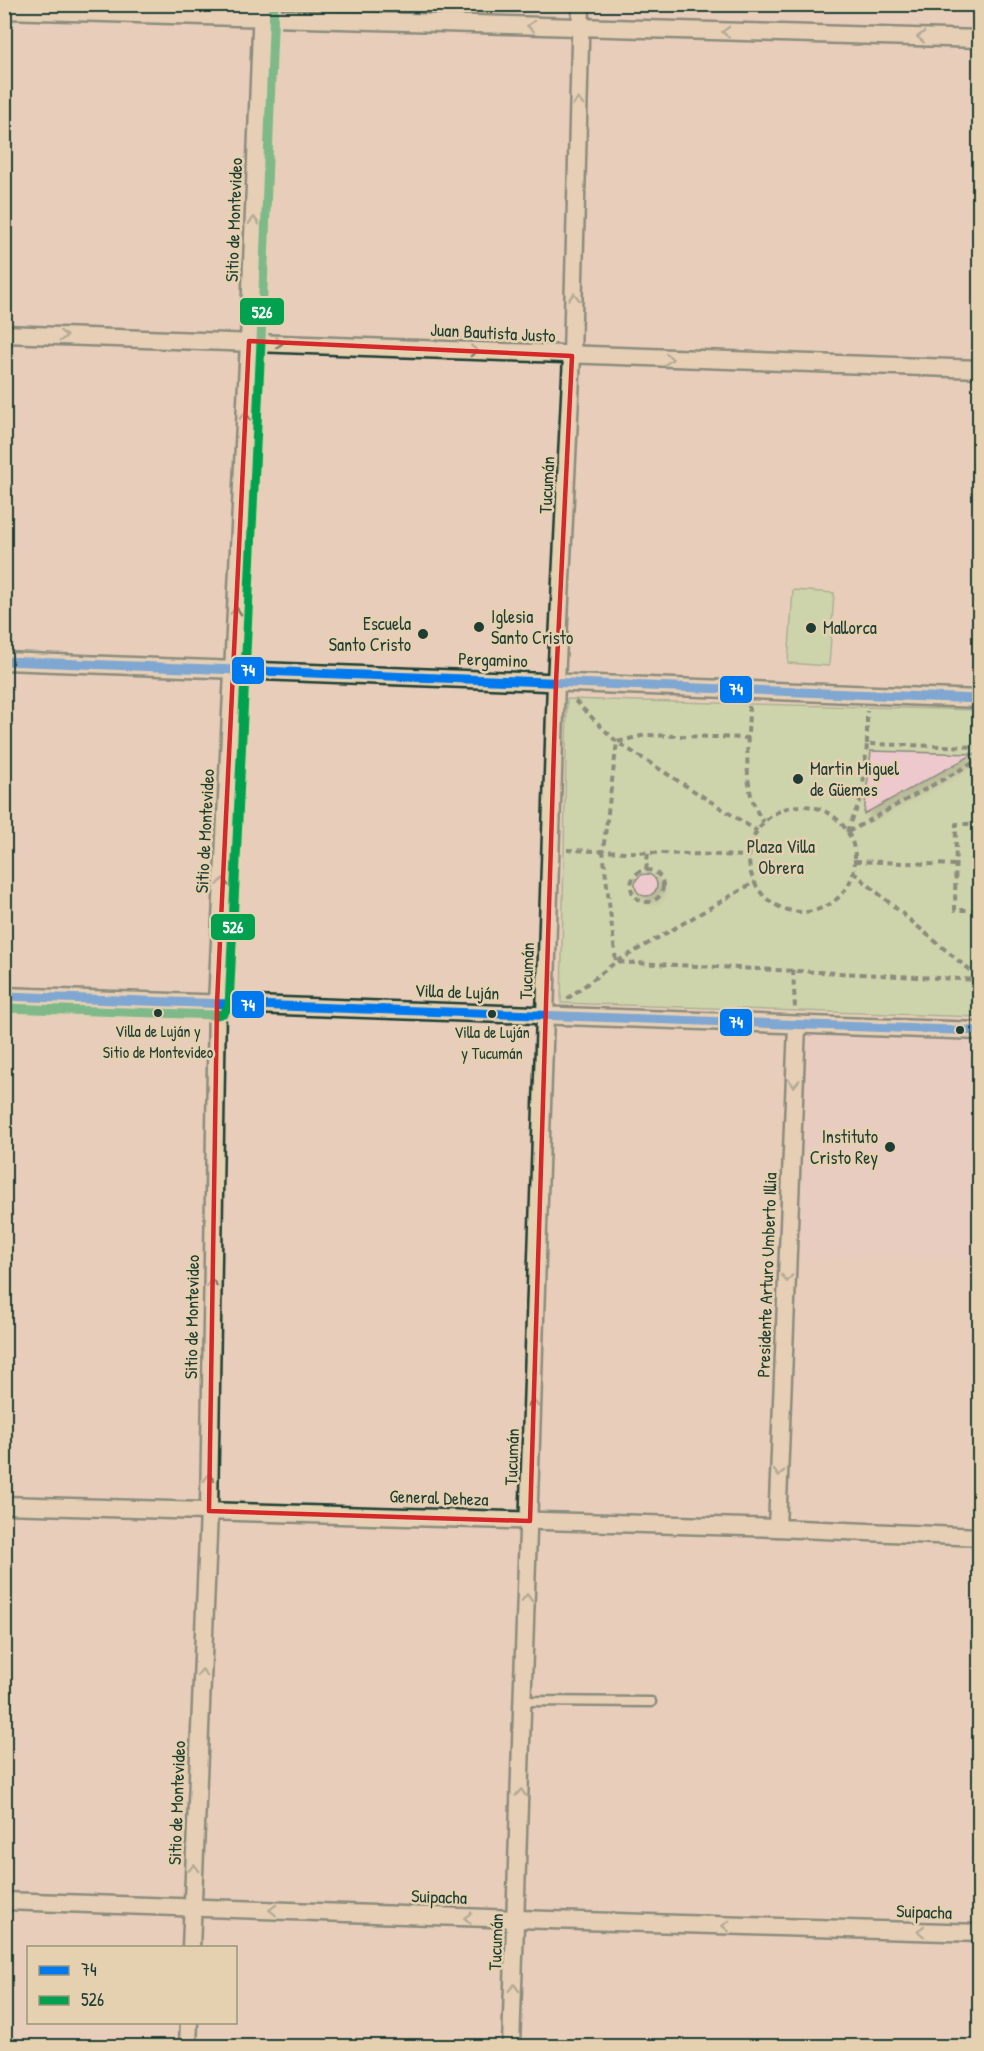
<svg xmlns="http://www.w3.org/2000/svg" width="984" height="2051" font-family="'Patrick Hand',sans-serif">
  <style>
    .built { fill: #eccbc7 }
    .green { fill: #aeda98; stroke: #668c66; stroke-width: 1.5 }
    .building { fill: #f4c3e4; stroke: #1f3d34; stroke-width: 1.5; filter: url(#shadow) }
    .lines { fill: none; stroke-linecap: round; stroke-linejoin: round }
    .lane-casing { stroke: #1f3d34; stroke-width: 13 }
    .street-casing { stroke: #1f3d34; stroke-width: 21 }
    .path { stroke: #1f3d34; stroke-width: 4; stroke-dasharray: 6 4.5; stroke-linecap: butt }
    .lane { stroke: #e5d1af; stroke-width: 8 }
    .street { stroke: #e5d1af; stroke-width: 16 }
    .bus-1-casing { stroke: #e5d1af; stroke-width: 14 }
    .bus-2-casing { stroke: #e5d1af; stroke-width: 14 }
    .bus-1 { stroke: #0079ef; stroke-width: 9 }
    .bus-2 { stroke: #02a150; stroke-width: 9 }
    .oneway { stroke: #78806b }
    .marked { fill: none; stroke: #d62828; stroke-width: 4.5; stroke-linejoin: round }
    .poi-dot { fill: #1f3d34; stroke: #e5d1af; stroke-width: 2 }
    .labels { text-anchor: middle; stroke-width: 5; stroke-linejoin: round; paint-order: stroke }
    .bus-label { font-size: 16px; fill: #1f3d34; stroke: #e5d1af }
    .street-label { font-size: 18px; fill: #1f3d34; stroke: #e5d1af }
    .poi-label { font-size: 18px; fill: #1f3d34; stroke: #e5d1af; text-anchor: start }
    .park-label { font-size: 18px; fill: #264539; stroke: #e5d1af }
    .line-badge { stroke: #e5d1af; stroke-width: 2 }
    .badge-label { font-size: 16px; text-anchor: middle; font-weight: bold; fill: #fff }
  </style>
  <defs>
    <filter id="shadow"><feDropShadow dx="5.5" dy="5.5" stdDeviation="3" flood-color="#0004"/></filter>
  </defs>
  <rect width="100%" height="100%" fill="#e8ceba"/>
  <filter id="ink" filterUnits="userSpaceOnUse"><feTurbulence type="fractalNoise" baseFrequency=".0167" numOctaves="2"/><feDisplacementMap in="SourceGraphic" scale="12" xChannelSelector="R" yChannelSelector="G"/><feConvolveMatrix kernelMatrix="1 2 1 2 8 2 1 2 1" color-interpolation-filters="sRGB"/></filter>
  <g filter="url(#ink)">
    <polygon class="built" points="805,1031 979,1037 979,1261 795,1256"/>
    <g class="green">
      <polygon points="793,590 834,593 829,666 788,663"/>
      <polygon points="567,699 979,710 979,1017 561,1003"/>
    </g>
    <g class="building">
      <polygon points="871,751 974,754 864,814"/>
      <circle cx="646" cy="885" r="11"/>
    </g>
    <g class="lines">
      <g class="lane-casing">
        <polyline id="lane" points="524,1701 651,1702"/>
      </g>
      <g class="street-casing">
        <g id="street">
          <polyline points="4,10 980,39"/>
          <polyline points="4,334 980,369"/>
          <polyline points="4,661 980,699"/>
          <polyline points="4,996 980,1031"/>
          <polyline points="4,1505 777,1528 980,1537"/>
          <polyline points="777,1528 797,1025"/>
          <polyline points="4,1901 517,1919 980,1933"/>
          <polyline points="191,1948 209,1511 217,1003 249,341 262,4"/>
          <polyline points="188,2046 189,2022"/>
          <polyline points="511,2046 556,682 572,356 581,4"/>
        </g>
      </g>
      <g class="path">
        <polyline points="575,701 617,742 757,831"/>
        <path d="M749 706C749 741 740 794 764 822"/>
        <polyline points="749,738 645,735 617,742 603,851 616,962 980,980"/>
        <polyline points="867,744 867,711"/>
        <circle cx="802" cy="859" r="53"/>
        <polyline points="980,824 956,824 955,910 980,910"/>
        <polyline points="847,832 862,796 867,744 980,747"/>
        <polyline points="848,832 980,759"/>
        <polyline points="567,850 749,856"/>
        <polyline points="855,861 955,865"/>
        <circle cx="647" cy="886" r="16"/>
        <polyline points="646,870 648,853"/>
        <polyline points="853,872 980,979"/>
        <polyline points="793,970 795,1008"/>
        <polyline points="567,999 616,962 755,882"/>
      </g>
      <use href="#lane" class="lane"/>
      <use href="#street" class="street"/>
      <g class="bus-1-casing">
        <g id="bus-1">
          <polyline points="4,661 980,699"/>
          <polyline points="4,996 980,1031"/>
        </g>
      </g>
      <g class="bus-2-casing">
        <polyline id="bus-2" points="4,1008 217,1015 224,1013 229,1006 261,342 274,4"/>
      </g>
      <use href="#bus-1" class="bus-1"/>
      <use href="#bus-2" class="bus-2"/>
    </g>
    <defs><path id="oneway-chevron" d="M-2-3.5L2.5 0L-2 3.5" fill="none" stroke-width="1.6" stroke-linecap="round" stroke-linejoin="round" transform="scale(1.5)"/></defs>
    <g class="oneway">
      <use href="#oneway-chevron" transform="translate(531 26) rotate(-178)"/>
      <use href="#oneway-chevron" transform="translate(726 32) rotate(-178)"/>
      <use href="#oneway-chevron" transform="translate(921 37) rotate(-178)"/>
      <use href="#oneway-chevron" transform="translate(578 102) rotate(-89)"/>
      <use href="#oneway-chevron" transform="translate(254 221) rotate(-88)"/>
      <use href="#oneway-chevron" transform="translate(574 297) rotate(-89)"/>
      <use href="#oneway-chevron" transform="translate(63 336) rotate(2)"/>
      <use href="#oneway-chevron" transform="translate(279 343) rotate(3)"/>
      <use href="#oneway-chevron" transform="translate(474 351) rotate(3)"/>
      <use href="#oneway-chevron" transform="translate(669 359) rotate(2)"/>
      <use href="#oneway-chevron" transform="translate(245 416) rotate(-87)"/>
      <use href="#oneway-chevron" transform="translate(236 611) rotate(-87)"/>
      <use href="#oneway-chevron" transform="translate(223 882) rotate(-87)"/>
      <use href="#oneway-chevron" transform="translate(794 1083) rotate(92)"/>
      <use href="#oneway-chevron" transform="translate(787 1278) rotate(92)"/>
      <use href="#oneway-chevron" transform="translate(212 1283) rotate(-89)"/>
      <use href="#oneway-chevron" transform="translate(533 1403) rotate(-88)"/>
      <use href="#oneway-chevron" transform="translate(779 1473) rotate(92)"/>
      <use href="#oneway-chevron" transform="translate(209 1478) rotate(-89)"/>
      <use href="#oneway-chevron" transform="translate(527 1598) rotate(-88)"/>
      <use href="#oneway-chevron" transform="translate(202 1673) rotate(-88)"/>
      <use href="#oneway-chevron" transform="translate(521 1793) rotate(-88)"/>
      <use href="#oneway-chevron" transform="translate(194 1868) rotate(-88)"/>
      <use href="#oneway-chevron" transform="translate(273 1910) rotate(-178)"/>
      <use href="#oneway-chevron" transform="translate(468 1918) rotate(-178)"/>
      <use href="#oneway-chevron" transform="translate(726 1926) rotate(-178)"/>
      <use href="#oneway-chevron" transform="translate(921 1931) rotate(-178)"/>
      <use href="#oneway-chevron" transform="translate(514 1988) rotate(-88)"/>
    </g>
  </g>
  <path d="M0 0H984V2051H0ZM249 341 572 356 556 682 530 1521 209 1511 217 1003Z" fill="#e8ceba" fill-opacity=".55" fill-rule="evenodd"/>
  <path class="marked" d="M249 341 572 356 556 682 530 1521 209 1511 217 1003Z"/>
  <g class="poi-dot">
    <circle cx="479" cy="627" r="6"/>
    <circle cx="811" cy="628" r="6"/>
    <circle cx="423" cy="634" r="6"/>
    <circle cx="798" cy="779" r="6"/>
    <circle cx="158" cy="1013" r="5"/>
    <circle cx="492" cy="1014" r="5"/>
    <circle cx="960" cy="1030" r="5"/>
    <circle cx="890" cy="1147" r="6"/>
  </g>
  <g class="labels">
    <g class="bus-label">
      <text x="158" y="1037">Villa de Luján y<tspan x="158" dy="21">Sitio de Montevideo</tspan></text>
      <text x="492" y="1038">Villa de Luján<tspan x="492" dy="21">y Tucumán</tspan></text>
    </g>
    <g class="street-label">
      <text transform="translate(234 220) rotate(-88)" y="6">Sitio de Montevideo</text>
      <text transform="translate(493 333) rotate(3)" y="6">Juan Bautista Justo</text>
      <text transform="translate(547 485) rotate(-87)" y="6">Tucumán</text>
      <text transform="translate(493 660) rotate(2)" y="6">Pergamino</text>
      <text transform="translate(205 831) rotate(-87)" y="6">Sitio de Montevideo</text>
      <text transform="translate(527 971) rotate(-88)" y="6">Tucumán</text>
      <text transform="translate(457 992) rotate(2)" y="6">Villa de Luján</text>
      <text transform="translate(767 1275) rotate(-88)" y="6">Presidente Arturo Umberto Illia</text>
      <text transform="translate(192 1317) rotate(-89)" y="6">Sitio de Montevideo</text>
      <text transform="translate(512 1457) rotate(-88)" y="6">Tucumán</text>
      <text transform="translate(439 1498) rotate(2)" y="6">General Deheza</text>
      <text transform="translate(177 1803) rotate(-88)" y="6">Sitio de Montevideo</text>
      <text transform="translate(439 1897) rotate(2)" y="6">Suipacha</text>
      <text transform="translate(924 1912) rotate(2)" y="6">Suipacha</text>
      <text transform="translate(496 1942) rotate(-88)" y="6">Tucumán</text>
    </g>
    <g class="poi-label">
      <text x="491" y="623">Iglesia<tspan x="491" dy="21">Santo Cristo</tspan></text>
      <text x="411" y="630" text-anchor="end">Escuela<tspan x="411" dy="21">Santo Cristo</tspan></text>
      <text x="823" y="634">Mallorca</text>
      <text x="810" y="775">Martin Miguel<tspan x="810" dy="21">de Güemes</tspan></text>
      <text x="878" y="1143" text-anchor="end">Instituto<tspan x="878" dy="21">Cristo Rey</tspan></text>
    </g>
    <g class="park-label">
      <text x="781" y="853">Plaza Villa<tspan x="781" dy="21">Obrera</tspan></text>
    </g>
  </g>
  <g class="line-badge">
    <rect x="239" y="297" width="46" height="29" rx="6" fill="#02a150"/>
    <rect x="231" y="656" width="34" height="29" rx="6" fill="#0079ef"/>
    <rect x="719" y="675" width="34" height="29" rx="6" fill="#0079ef"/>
    <rect x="210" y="913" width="46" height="28" rx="6" fill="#02a150"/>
    <rect x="231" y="990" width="34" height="29" rx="6" fill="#0079ef"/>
    <rect x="719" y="1008" width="34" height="29" rx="6" fill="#0079ef"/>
  </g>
  <g class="badge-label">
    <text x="262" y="318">526</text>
    <text x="248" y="676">74</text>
    <text x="736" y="695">74</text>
    <text x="233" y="933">526</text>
    <text x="248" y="1011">74</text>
    <text x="736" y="1028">74</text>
  </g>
  <rect width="984" height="2051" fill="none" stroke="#e5d1af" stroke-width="24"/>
  <rect x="12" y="12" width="960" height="2027" fill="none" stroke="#1f3d34" stroke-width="2" filter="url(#ink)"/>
  <rect x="27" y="1946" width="210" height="78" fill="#e5d1af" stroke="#96967e" stroke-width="1.5"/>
  <rect x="39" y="1966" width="30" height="9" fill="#0079ef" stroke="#96967e" stroke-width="1.5"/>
  <text x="81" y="1976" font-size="18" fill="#1f3d34">74</text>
  <rect x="39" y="1996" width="30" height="9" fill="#02a150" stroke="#96967e" stroke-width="1.5"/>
  <text x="81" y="2006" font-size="18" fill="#1f3d34">526</text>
</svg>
